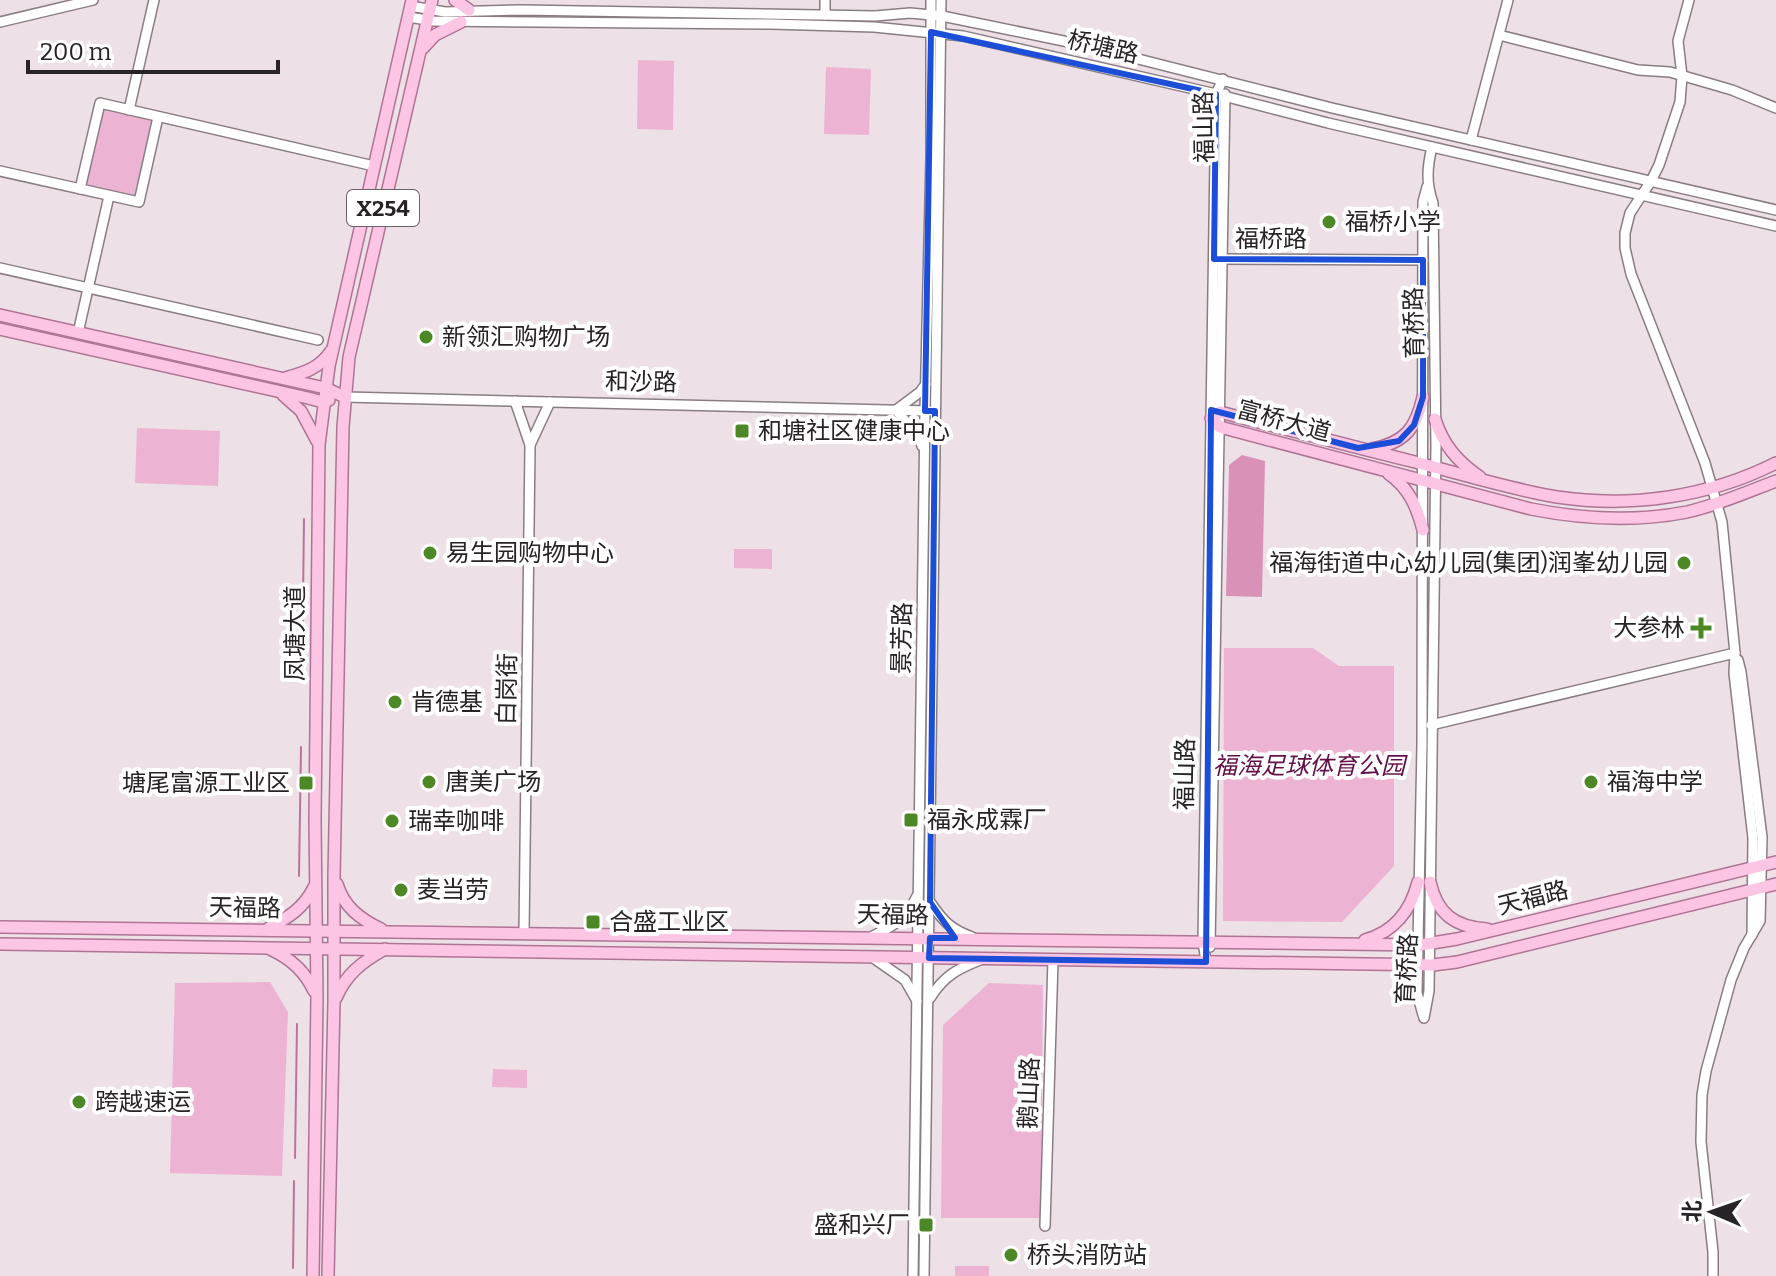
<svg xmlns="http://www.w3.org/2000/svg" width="1776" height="1276" font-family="Bitter,'Noto Sans SC',serif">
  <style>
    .green { fill: #edb3d2 }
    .forest { fill: #d991b8 }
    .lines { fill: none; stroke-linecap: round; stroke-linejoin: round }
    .stream { stroke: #ba749b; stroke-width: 2 }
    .minor-casing { stroke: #897d83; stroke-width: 12 }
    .major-casing { stroke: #af7494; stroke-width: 14 }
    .minor { stroke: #fff; stroke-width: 9 }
    .major { stroke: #fbc5e3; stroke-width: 11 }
    .marked { fill: none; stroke: #1d4ed8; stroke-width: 6; stroke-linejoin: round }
    .poi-dot { fill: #4d8826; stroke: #fff; stroke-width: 3 }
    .labels { text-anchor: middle; stroke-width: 8; stroke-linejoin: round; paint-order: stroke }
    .shield { fill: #fff; stroke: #686567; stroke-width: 2 }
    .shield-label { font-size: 22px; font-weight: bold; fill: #282326 }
    .street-label { font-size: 24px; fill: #282326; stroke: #fff }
    .poi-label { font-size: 24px; fill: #282326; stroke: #fff; text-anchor: start }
    .park-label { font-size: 24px; font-style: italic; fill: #640e47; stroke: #fff }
  </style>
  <rect width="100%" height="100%" fill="#eee0e7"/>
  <g class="green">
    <polygon points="638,60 674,61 673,130 637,129"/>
    <polygon points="826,67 871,69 869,135 824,134"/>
    <polygon points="102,108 154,119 136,198 85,186"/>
    <polygon points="137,428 220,431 218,486 135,483"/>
    <polygon points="734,549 772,549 772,569 734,568"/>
    <polygon points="1224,648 1313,648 1339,666 1394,666 1394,866 1342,922 1223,921"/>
    <polygon points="270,982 288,1012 282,1176 170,1173 175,983"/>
    <polygon points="989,983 1043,985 1041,1218 941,1218 943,1025"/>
    <polygon points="493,1069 527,1070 527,1088 492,1087"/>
    <rect x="955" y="1266" width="34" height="10"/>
  </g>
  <polygon class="forest" points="1242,455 1265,461 1262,597 1226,596 1229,465"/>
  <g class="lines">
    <g class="stream">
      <polyline points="302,681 304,519"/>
      <polyline points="299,876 301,747"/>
      <polyline points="295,1158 297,1024"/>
      <polyline points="293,1268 294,1181"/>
    </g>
    <g class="minor-casing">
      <g id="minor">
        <polyline points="825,0 825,15"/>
        <polyline points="1689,0 1678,41 1682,76 1680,102 1659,165 1651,181 1630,213 1625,233 1625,248 1631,274 1705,463 1722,522 1735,653 1734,673 1753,838 1752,935"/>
        <polyline points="410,6 445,12 521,10 875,16 910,13 942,16 1083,45 1332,108 1776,210"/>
        <polyline points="408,17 434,21 771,24 874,27 963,36 1216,94 1328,123 1776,226"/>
        <polyline points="0,22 93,0"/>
        <polyline points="1499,35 1638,70 1670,72 1732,90 1776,108"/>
        <polyline points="129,110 154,0"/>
        <polyline points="1471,140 1508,0"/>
        <polyline points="0,171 139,202 158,117"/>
        <polyline points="80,189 100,103 374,166"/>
        <polyline points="1219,259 1423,260"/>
        <polyline points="0,268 318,340"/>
        <polyline points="78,333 109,196"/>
        <polyline points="345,397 929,411"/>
        <polyline points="515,401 530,445 524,933"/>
        <polyline points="530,445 550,402"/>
        <polyline points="922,446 919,437 896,410 920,392 926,384"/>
        <polyline points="1431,725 1735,653"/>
        <path d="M930 902C943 921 950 929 972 937"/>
        <path d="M871 937C894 925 905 921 917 896"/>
        <polyline points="1210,947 1225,94"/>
        <polyline points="872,957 905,980 917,1001"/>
        <polyline points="1206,962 1203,941 1216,94 1223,79"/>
        <path d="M930 998C944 976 957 969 980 960"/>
        <polyline points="1423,1015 1417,993 1422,745 1423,202 1427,187"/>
        <path d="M1424 1018 1429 991 1436 446 1433 203C1426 183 1427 168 1432 147"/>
        <polyline points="1045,1226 1053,960"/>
        <polyline points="913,1276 925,411 931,157 931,0"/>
        <polyline points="924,1276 941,0"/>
        <polyline points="1713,1276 1713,1252 1701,1142 1702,1095 1706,1071 1731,980 1744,948 1760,921 1762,837 1741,672 1738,660"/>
      </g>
    </g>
    <g class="major-casing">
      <g id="major">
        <polyline points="455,0 469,10"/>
        <polyline points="423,48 435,35 461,22"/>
        <polyline points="0,315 325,388 345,397"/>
        <polyline points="0,329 308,398 323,402 329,400"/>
        <path d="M285 378C304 373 320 368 331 351"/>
        <polyline points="283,395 301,411 317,441"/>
        <path d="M1435 419C1443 445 1458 462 1480 477"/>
        <path d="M1372 449C1405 443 1416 428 1423 397"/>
        <path d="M1776 463C1709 497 1631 508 1557 497 1509 489 1462 474 1415 462 1350 446 1285 429 1220 412L1211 418 1220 427 1531 509C1582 519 1636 522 1687 512 1718 505 1747 492 1776 481"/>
        <path d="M1389 474C1409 488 1417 507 1423 530"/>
        <path d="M1430 882C1437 914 1455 927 1487 929"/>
        <path d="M337 884C344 907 360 919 381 929"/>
        <polyline points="0,927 1420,945 1457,939 1776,862"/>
        <path d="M269 928C289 917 304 908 314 887"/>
        <path d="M1365 940C1394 932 1411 910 1418 882"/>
        <polyline points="0,944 1433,965 1457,962 1776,884"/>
        <path d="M270 949C290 958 305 971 314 991"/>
        <path d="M336 998C346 974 362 962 385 949"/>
        <polyline points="313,1276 317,998 315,819 319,445 329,366 412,0"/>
        <polyline points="328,1276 334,1002 334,876 343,427 349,357 432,0"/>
      </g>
    </g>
    <use href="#minor" class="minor"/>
    <use href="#major" class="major"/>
  </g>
  <path class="marked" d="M931 32 1216 94 1214 259 1423 260V397L1414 425 1399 441 1358 448 1211 410 1206 962 929 958 930 938H955L930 902 935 411H925Z"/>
  <g class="poi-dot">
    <circle cx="1329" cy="222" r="8"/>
    <circle cx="426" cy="337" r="8"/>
    <rect x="734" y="423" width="16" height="16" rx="4"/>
    <circle cx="430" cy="553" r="8"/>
    <circle cx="1684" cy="563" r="8"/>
    <path d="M1697 616h8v8h8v8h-8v8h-8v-8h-8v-8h8z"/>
    <circle cx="395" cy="702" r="8"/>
    <circle cx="429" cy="782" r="8"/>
    <circle cx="1591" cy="782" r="8"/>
    <rect x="298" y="775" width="16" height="16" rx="4"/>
    <rect x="903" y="812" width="16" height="16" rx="4"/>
    <circle cx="392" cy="821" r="8"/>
    <circle cx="401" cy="890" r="8"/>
    <rect x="585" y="914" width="16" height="16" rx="4"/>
    <circle cx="79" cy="1102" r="8"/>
    <rect x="918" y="1217" width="16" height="16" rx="4"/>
    <circle cx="1011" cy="1255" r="8"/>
  </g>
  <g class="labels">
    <rect class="shield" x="347" y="190" width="72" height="36" rx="6"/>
    <g class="shield-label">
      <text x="383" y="216">X254</text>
    </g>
    <g class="street-label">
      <text transform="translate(1103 47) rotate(13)" y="8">桥塘路</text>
      <text transform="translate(1204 127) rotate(-91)" y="8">福山路</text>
      <text x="1271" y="247">福桥路</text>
      <text transform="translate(1414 323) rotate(-91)" y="8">育桥路</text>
      <text transform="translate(641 382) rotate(1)" y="8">和沙路</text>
      <text transform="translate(1284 421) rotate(15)" y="8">富桥大道</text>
      <text transform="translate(295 633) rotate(-90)" y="8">凤塘大道</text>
      <text transform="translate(902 638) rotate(-89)" y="8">景芳路</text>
      <text transform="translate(507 689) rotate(-89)" y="8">白岗街</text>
      <text transform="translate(1185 774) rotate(-89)" y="8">福山路</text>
      <text transform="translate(1533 898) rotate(-14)" y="8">天福路</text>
      <text transform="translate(245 908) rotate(1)" y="8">天福路</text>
      <text transform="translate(893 915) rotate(1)" y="8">天福路</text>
      <text transform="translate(1407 969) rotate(-87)" y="8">育桥路</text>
      <text transform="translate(1029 1093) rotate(-88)" y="8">鹅山路</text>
    </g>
    <g class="poi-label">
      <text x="1345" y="230">福桥小学</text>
      <text x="442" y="345">新领汇购物广场</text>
      <text x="758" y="439">和塘社区健康中心</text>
      <text x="446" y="561">易生园购物中心</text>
      <text x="1668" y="571" text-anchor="end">福海街道中心幼儿园(集团)润峯幼儿园</text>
      <text x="1685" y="636" text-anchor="end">大参林</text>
      <text x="411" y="710">肯德基</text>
      <text x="445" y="790">唐美广场</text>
      <text x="1607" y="790">福海中学</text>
      <text x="290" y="791" text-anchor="end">塘尾富源工业区</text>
      <text x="927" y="828">福永成霖厂</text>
      <text x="408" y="829">瑞幸咖啡</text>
      <text x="417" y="898">麦当劳</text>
      <text x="609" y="930">合盛工业区</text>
      <text x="95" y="1110">跨越速运</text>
      <text x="910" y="1233" text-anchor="end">盛和兴厂</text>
      <text x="1027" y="1263">桥头消防站</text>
    </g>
    <g class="park-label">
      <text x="1309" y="774">福海足球体育公园</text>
    </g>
  </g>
  <g transform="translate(1712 1212) rotate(272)" stroke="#ffffff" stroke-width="6" paint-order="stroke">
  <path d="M0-6L14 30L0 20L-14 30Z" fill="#282326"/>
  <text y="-12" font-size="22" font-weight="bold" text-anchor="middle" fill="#282326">北</text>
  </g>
  <path d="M28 60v12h250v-12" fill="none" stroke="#282326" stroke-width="4"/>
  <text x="40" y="60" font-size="24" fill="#282326" stroke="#ffffff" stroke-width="6" paint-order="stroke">200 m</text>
</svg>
